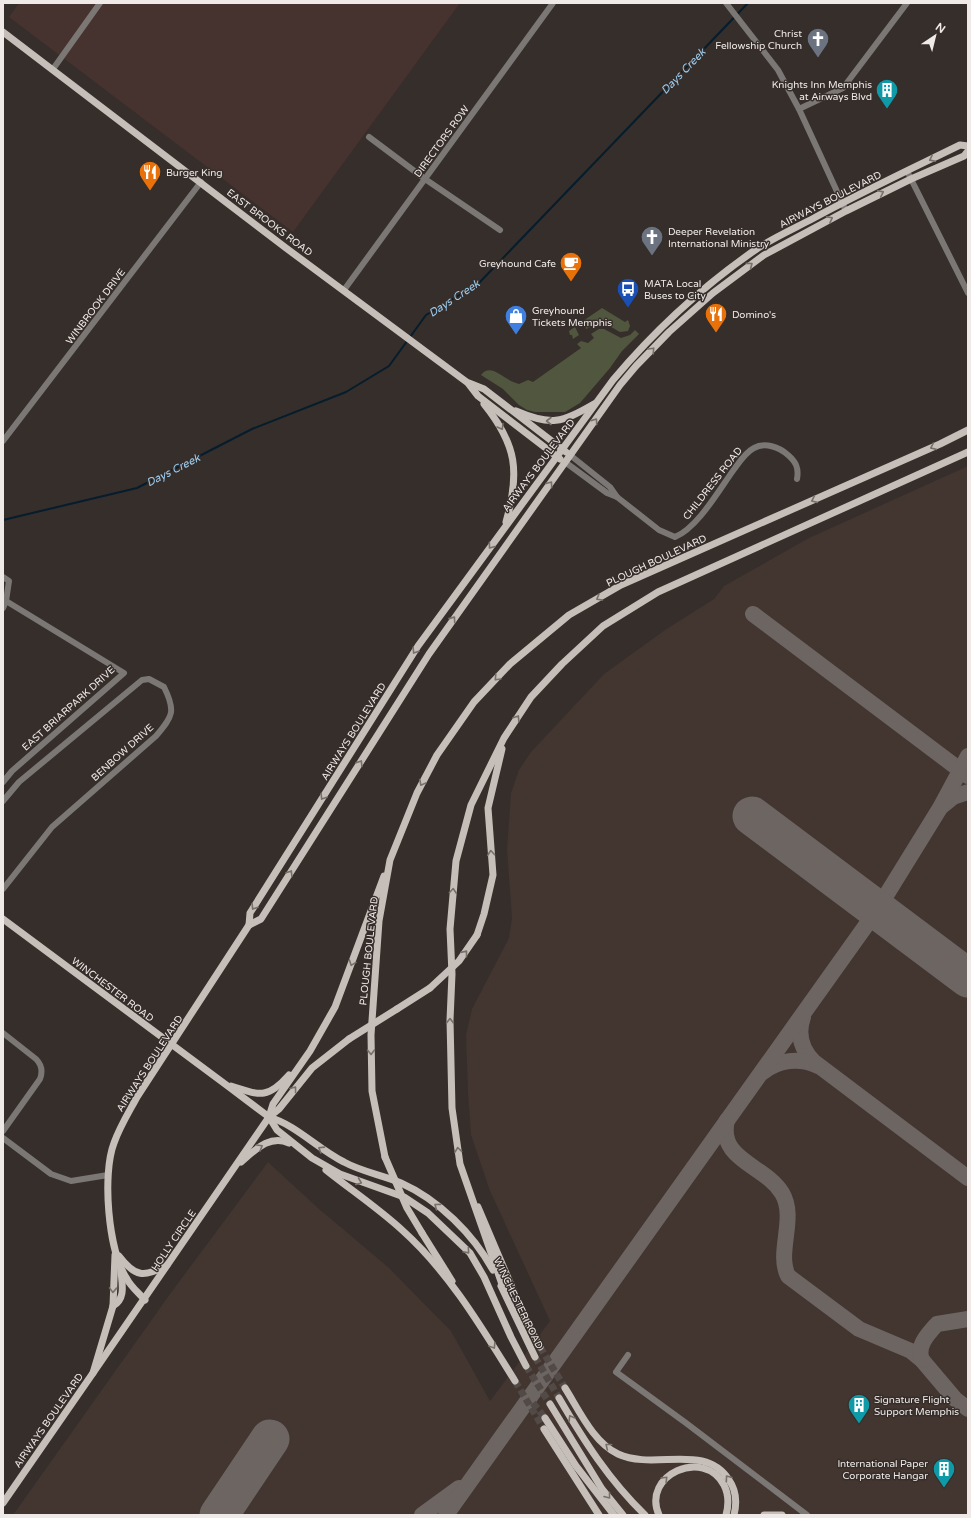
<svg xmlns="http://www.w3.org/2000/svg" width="971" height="1518" font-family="'Varela Round',sans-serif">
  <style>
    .built { fill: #43352f }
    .industrial { fill: #46322e }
    .green { fill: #51563e }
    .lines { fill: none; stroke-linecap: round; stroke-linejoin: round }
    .stream { stroke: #051d2d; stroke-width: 2 }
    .taxiway { stroke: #6c6562; stroke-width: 16 }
    .runway { stroke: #6c6562; stroke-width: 39 }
    .major-tunnel { stroke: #524a46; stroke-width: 7; stroke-dasharray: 7 3.5; stroke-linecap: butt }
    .minor { stroke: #7b7775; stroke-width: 6 }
    .major { stroke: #c6bfb9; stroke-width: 7 }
    .major-bridge { stroke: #c6bfb9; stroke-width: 7 }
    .oneway { stroke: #776f6a }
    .labels { text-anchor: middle; stroke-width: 3; stroke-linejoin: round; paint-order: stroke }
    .poi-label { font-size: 10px; fill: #efeae8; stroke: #362e2a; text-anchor: start }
    .street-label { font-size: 10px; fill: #efeae8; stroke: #362e2a }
    .water-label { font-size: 11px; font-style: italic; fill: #9dcef2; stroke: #362e2a }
  </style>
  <rect width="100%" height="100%" fill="#362e2a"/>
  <polygon class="built" points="968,466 968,1515 13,1515 170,1294 268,1162 318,1208 388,1267 451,1331 490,1401 550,1321 490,1191 471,1135 468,1093 466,1035 472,1009 509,938 512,918 507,850 511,793 519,770 531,752 604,674 665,630 714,599 724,586 809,538"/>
  <polygon class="industrial" points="19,3 460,3 293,232 9,17"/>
  <g class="green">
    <path d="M602 308 625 322 628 320 630 326 628 331 620 332C604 323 603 321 586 329L585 325 583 326V321Z"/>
    <polygon points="575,327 579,335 573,339 572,335 570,335 569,331"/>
    <path d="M599 329H604L621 338 630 335 635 330 639 334 622 351 610 368 580 403 565 412H535L527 410 519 405 503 389 481 375C491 362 504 380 516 383L519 384 528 380 533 382 581 348 577 344 581 341 588 343 594 338 591 334Z"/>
  </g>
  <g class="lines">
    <polyline class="stream" points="3,520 137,488 252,429 346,392 389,366 426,315 478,284 748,3"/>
    <g class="taxiway">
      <polyline points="753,614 968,776"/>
      <polyline points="942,806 953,797 968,792"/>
      <path d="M803 1017C797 1034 801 1049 814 1062L968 1178"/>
      <path d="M763 1072C779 1060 799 1057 818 1066"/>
      <path d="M727 1120C717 1160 765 1165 782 1193 797 1218 776 1252 788 1276L859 1329 911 1351 922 1360 955 1399 968 1409"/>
      <path d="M922 1360C916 1346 928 1334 937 1324L968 1319"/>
      <polyline points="422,1515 459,1488"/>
      <polyline points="446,1515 877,910 940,808 968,756"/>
    </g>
    <g class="runway">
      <polyline points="752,816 968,978"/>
      <polyline points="219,1515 270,1439"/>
    </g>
    <g class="major-tunnel">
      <polyline points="540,1347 565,1388"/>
      <polyline points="535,1357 559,1398"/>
      <polyline points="526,1366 550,1404"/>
      <polyline points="515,1381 544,1429"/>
      <polyline points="533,1403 545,1418"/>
    </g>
    <g class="minor">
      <polyline points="726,3 778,70 799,109 846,211"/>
      <polyline points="53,69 100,3"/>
      <polyline points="799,109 843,88 907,3"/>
      <polyline points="369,137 425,179 500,230"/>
      <polyline points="907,171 968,293"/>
      <polyline points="344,290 553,3"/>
      <polyline points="3,441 201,182"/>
      <path d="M570 455 610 487 617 497 659 530 675 537C698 528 720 488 735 468 740 461 746 452 754 448 765 442 779 447 788 455 796 462 799 468 797 479"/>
      <polyline points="565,462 607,493 617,497"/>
      <polyline points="3,577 9,581 6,601 3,608"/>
      <polyline points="3,782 12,771 124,673 6,601"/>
      <path d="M3 801 19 782 142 680 149 679 164 687C176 711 173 716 156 736L52 827 3 889"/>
      <path d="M3 1033 36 1059C42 1065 43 1071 40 1079L3 1131"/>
      <polyline points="3,1138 51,1174 71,1181 108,1175"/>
      <polyline points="628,1355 616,1372 686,1423 807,1515"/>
    </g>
    <g class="major">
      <polyline points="3,32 286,248 468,383 478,396 560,459"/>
      <polyline points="469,383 484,389 566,452"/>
      <path d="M484 404C517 445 520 472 506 522"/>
      <path d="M516 411C551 426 561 423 594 404"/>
      <polyline points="3,919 225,1084 269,1117 277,1130 312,1158 340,1174 404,1197 428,1213 470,1253 484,1277 511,1337 526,1366"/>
      <path d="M249 925 250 913 418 646 613 380C655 330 704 285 758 248 775 237 795 228 814 218 862 192 911 169 960 145L968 146"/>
      <polyline points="477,935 484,914 493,875 488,808 502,749"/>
      <polyline points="397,1009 430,988"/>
      <path d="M231 1086C259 1095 267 1100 289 1075"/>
      <path d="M269 1117C296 1125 318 1149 344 1162 362 1172 383 1175 401 1183 439 1200 473 1234 493 1270"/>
      <polyline points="269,1117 279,1109 312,1068 349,1039"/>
      <polyline points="385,1157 372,1091 371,1035 379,921 390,860 417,793 437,755 474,702 510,664 569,615 621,585 940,444 968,430"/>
      <path d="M241 1162C255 1150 270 1134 289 1143"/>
      <path d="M326 1170C351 1190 378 1208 402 1230 449 1272 482 1328 515 1381"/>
      <polyline points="478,1207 525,1318 540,1347"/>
      <polyline points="422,1233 452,1281"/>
      <path d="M119 1256C135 1277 144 1278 167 1265"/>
      <polyline points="501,1286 535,1357"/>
      <polyline points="504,1290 460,1164 452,1108 450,1020 452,974 450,929 456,861 471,805 504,738 531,697 562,664 603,626 658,592 968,452"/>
      <path d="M145 1300C139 1293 131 1287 127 1279 108 1251 102 1174 114 1143 120 1126 129 1112 137 1097L249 925 261 919 429 654 620 385 636 366 669 332 713 293 764 255 846 211 911 179 964 156 968 151"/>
      <path d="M113 1306C126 1299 122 1284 121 1271"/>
      <polyline points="93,1373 269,1117 273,1104 310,1051 335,1007 384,876"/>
      <path d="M565 1388C579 1410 593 1442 618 1454 655 1471 705 1442 729 1480 736 1490 737 1503 734 1515"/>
      <path d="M559 1398C584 1441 609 1480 645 1515"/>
      <polyline points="550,1404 602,1489 623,1515"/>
      <polyline points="545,1418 576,1466 614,1515"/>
      <polyline points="544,1429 599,1515"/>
      <polyline points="3,1503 93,1373 113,1306 115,1255"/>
      <path d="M659 1515C641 1475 704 1447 724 1485 729 1495 729 1504 726 1515"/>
      <polyline points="764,1515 782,1515"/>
    </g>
    <g class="major-bridge">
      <polyline points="430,988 459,961 477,935"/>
      <polyline points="349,1039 397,1009"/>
      <polyline points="385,1157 407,1208 422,1233"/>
    </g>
  </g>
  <defs><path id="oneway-chevron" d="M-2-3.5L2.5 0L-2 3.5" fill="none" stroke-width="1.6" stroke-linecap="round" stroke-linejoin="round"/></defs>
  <g class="oneway">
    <use href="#oneway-chevron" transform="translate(932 159) rotate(154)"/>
    <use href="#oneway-chevron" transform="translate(881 193) rotate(-26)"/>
    <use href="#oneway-chevron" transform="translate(830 219) rotate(-28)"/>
    <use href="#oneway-chevron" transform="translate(750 265) rotate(-37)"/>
    <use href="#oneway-chevron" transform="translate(652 350) rotate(-47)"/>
    <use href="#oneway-chevron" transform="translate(549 421) rotate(-180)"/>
    <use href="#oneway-chevron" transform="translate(595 421) rotate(-55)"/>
    <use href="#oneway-chevron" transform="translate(501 427) rotate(59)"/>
    <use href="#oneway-chevron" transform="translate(933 447) rotate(156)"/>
    <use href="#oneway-chevron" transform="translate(550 484) rotate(-54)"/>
    <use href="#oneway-chevron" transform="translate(814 500) rotate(156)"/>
    <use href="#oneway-chevron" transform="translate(491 546) rotate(126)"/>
    <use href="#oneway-chevron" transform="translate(599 598) rotate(150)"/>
    <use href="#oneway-chevron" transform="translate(453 619) rotate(-55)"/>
    <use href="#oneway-chevron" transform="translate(415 651) rotate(123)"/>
    <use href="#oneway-chevron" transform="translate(497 678) rotate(133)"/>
    <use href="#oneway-chevron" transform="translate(517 718) rotate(-57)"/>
    <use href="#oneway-chevron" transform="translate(360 763) rotate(-58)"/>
    <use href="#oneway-chevron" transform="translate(422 783) rotate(118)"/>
    <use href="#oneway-chevron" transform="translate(323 797) rotate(122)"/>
    <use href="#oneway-chevron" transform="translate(491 853) rotate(-95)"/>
    <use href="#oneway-chevron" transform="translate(290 873) rotate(-58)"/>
    <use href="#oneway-chevron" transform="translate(453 891) rotate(-85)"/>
    <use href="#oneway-chevron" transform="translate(254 907) rotate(122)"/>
    <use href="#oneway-chevron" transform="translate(465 953) rotate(-51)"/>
    <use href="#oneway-chevron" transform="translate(352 963) rotate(110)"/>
    <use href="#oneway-chevron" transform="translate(450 1021) rotate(-89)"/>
    <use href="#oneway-chevron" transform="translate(371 1052) rotate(89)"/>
    <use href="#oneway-chevron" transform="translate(294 1089) rotate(-53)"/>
    <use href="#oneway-chevron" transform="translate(260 1147) rotate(-31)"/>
    <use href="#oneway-chevron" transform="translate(321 1149) rotate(-148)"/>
    <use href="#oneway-chevron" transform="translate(458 1150) rotate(-98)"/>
    <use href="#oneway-chevron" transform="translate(359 1182) rotate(22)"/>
    <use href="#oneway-chevron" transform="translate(437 1206) rotate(-143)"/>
    <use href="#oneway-chevron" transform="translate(467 1251) rotate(49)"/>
    <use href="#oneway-chevron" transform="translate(113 1290) rotate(92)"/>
    <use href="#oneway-chevron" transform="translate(493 1346) rotate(58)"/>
    <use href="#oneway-chevron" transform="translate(571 1418) rotate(-121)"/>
    <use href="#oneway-chevron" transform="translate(608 1446) rotate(-141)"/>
    <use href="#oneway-chevron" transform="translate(728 1478) rotate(-126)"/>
    <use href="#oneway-chevron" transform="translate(665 1479) rotate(-45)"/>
    <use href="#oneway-chevron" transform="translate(608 1496) rotate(52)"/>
  </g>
  <defs>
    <g id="church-pin" transform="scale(1.15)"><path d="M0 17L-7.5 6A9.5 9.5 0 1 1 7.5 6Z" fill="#6b7280" stroke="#362e2a"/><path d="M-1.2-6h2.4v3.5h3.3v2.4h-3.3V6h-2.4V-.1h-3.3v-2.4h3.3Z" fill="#fff"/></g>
    <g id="building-pin" transform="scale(1.15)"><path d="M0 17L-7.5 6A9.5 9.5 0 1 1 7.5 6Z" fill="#0f9aa8" stroke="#362e2a"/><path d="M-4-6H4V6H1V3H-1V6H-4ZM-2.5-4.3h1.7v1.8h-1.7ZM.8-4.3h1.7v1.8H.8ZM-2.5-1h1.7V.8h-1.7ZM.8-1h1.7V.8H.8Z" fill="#fff"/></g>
    <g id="restaurant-pin" transform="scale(1.15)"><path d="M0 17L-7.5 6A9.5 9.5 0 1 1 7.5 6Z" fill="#e8710a" stroke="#362e2a"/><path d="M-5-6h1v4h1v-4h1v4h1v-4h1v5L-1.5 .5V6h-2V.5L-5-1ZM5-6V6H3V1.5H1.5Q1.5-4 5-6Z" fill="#fff"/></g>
    <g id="cafe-pin" transform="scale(1.15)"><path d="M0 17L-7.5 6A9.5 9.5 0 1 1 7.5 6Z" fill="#e8710a" stroke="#362e2a"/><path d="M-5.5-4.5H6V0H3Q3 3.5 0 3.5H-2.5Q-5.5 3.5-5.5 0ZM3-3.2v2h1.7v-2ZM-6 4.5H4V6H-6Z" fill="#fff"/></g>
    <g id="bus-pin" transform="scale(1.15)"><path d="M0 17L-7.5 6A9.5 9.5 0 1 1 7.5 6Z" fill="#1a4fb4" stroke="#362e2a"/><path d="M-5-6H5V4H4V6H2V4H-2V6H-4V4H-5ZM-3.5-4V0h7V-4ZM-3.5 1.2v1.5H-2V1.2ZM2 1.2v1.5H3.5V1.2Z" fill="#fff"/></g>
    <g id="shop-pin" transform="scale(1.15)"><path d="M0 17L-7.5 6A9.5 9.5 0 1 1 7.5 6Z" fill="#3f7fe0" stroke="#362e2a"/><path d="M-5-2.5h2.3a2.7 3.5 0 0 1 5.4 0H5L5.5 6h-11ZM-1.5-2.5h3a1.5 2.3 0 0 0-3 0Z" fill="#fff"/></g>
  </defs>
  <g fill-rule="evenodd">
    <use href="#church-pin" x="818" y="39"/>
    <use href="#building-pin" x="887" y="90"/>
    <use href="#restaurant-pin" x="150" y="172"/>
    <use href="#church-pin" x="652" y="237"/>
    <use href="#cafe-pin" x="571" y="263"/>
    <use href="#bus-pin" x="628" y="289"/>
    <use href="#restaurant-pin" x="716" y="314"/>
    <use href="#shop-pin" x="516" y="316"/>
    <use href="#building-pin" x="859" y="1405"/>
    <use href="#building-pin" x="944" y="1469"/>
  </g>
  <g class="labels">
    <g class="poi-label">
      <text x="802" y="37" text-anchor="end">Christ<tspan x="802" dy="12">Fellowship Church</tspan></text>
      <text x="872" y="88" text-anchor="end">Knights Inn Memphis<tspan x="872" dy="12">at Airways Blvd</tspan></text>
      <text x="166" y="176">Burger King</text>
      <text x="668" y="235">Deeper Revelation<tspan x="668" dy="12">International Ministry</tspan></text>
      <text x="556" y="267" text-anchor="end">Greyhound Cafe</text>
      <text x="644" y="287">MATA Local<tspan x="644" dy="12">Buses to City</tspan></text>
      <text x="532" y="314">Greyhound<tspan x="532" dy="12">Tickets Memphis</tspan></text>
      <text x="732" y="318">Domino's</text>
      <text x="874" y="1403">Signature Flight<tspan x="874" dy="12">Support Memphis</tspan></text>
      <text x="928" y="1467" text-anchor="end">International Paper<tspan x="928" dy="12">Corporate Hangar</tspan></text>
    </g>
    <g class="street-label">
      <text transform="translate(441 141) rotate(-54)" y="4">DIRECTORS ROW</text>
      <text transform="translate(830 199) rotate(-27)" y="4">AIRWAYS BOULEVARD</text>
      <text transform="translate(270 222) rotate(37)" y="4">EAST BROOKS ROAD</text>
      <text transform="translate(95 306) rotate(-53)" y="4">WINBROOK DRIVE</text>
      <text transform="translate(538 465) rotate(-53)" y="4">AIRWAYS BOULEVARD</text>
      <text transform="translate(712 483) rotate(-52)" y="4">CHILDRESS ROAD</text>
      <text transform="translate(656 560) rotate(-25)" y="4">PLOUGH BOULEVARD</text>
      <text transform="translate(68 708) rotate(-42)" y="4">EAST BRIARPARK DRIVE</text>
      <text transform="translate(353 731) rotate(-58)" y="4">AIRWAYS BOULEVARD</text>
      <text transform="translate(122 752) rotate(-42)" y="4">BENBOW DRIVE</text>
      <text transform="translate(368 951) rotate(-84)" y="4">PLOUGH BOULEVARD</text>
      <text transform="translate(113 989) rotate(37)" y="4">WINCHESTER ROAD</text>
      <text transform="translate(149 1063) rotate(-57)" y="4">AIRWAYS BOULEVARD</text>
      <text transform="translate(173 1240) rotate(-56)" y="4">HOLLY CIRCLE</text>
      <text transform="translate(519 1303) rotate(64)" y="4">WINCHESTER ROAD</text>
      <text transform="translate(48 1420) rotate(-55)" y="4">AIRWAYS BOULEVARD</text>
    </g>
    <g class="water-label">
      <text transform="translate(683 71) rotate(-46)" y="4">Days Creek</text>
      <text transform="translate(454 298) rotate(-33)" y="4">Days Creek</text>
      <text transform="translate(173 470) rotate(-27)" y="4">Days Creek</text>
    </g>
  </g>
  <rect width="971" height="1518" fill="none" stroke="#efeae8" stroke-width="8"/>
  <g transform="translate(935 36) rotate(35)" stroke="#362e2a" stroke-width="3" paint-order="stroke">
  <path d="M0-3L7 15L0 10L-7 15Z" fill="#efeae8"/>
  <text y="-6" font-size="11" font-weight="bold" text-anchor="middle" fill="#efeae8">N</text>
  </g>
</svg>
